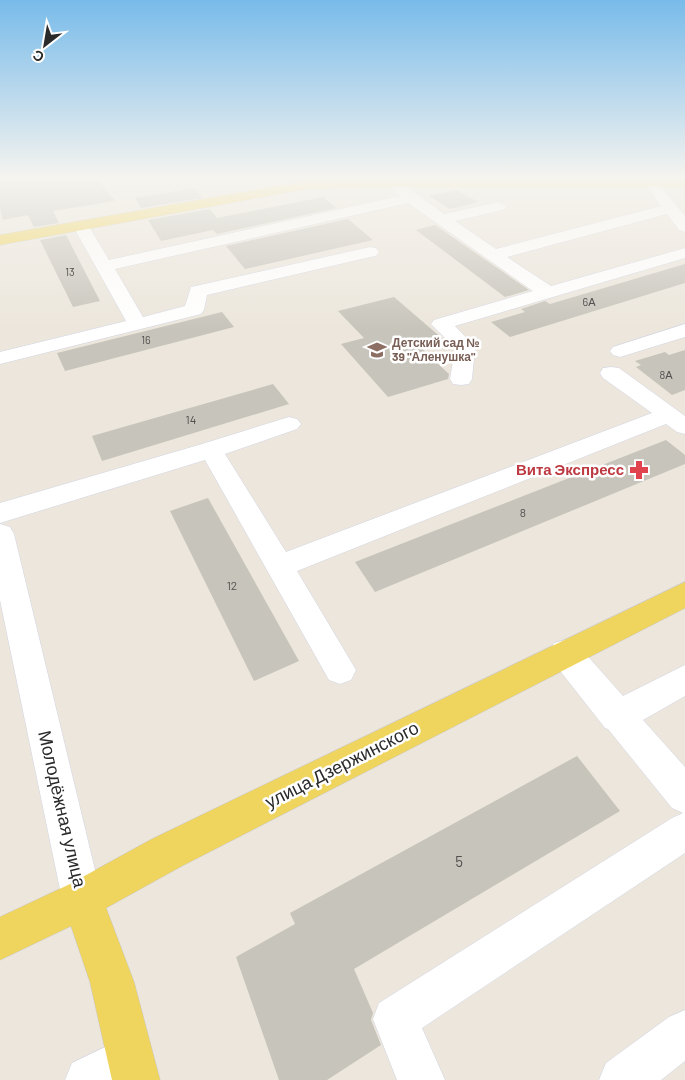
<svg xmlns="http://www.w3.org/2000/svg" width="685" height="1080" font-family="Barlow,sans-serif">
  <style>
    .building { fill: #c7c4bb }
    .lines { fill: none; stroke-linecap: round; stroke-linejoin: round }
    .minor-casing { stroke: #d1d4e3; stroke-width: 1 }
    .major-casing { stroke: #c8c8c8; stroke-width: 1 }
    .minor { fill: #fff; fill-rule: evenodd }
    .major { fill: #efd45e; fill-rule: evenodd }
    .labels { text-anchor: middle; stroke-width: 5; stroke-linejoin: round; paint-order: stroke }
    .far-number-label { font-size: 11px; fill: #51504e }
    .far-education-label { font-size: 12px; font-weight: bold; fill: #785e54; stroke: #fff; text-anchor: start }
    .number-label { font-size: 12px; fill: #51504e }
    .health-label { font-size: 15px; font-weight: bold; fill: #be3a42; stroke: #fff; text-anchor: end }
    .near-number-label { font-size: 15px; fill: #51504e }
    .near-street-label { font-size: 18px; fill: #2a2a2a; stroke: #fff }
  </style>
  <rect width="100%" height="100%" fill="#ece6dc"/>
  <g class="building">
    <polygon points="0,179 97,179 115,201 53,211 59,223 34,227 28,215 3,220 0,208"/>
    <polygon points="195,188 202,198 141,208 135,198"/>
    <polygon points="457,190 478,202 450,209 429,196"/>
    <polygon points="323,197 336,208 217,234 213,230 161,241 148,220 210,209 217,218"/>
    <polygon points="348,219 373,240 245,269 226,246"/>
    <polygon points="435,225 529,290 505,297 416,230"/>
    <polygon points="66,235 100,301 73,307 40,240"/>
    <polygon points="685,264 685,283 510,337 491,322 525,312 521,309 545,301 550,304"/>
    <polygon points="394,297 444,340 420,347 449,374 448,379 388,397 341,344 364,338 338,311"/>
    <polygon points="222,312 234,327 65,371 57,353"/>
    <polygon points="685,350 685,390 672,395 636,367 641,365 635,361 665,352 669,355"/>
    <polygon points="273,384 289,404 102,461 92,436"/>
    <polygon points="666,440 685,455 685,464 375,592 355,562"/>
    <polygon points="208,498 299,661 254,681 170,511"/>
    <polygon points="577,756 620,811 354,969 373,1013 371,1020 381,1045 327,1080 279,1080 236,957 295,924 290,913"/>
  </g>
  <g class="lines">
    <g class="minor-casing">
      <g id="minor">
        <polygon points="645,179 655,179 685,216 685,232 679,230 667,214 507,257 551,286 685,248 685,258 455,326 475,347 472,379 469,384 461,385 453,384 450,379 455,348 431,324 434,320 533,291 408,203 115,269 143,317 185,306 191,287 370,247 376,248 379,252 376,256 370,257 207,295 204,310 201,314 0,364 0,352 126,321 73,226 75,223 87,223 109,260 400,196 391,187 393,184 403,184 444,214 498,202 503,204 506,207 503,210 455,221 496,249 661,206 643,182"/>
        <polygon points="685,324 685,337 620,357 613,355 610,351 613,347"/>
        <polygon points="611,367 619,368 685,416 685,434 677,432 666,424 297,571 356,670 351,680 340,684 329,680 205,460 0,523 0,503 202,444 289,417 297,419 301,424 297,429 225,454 286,552 652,413 603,378 600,373 603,368"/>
        <polygon points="0,524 10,527 14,534 102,899 96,913 82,919 68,913 62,899 0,600"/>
        <polygon points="565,640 576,643 623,696 685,665 685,696 643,720 685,767 685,853 422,1028 445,1080 397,1080 373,1019 379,1003 672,818 683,813 672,808 608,729 605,728 554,663 549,653 554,643"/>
        <polygon points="685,1010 685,1061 661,1080 599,1080 606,1063 669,1017"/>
        <polygon points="130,1035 146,1042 153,1058 146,1074 136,1080 65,1080 72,1063"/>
      </g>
    </g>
    <g class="major-casing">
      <g id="major">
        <polygon points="346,179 685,179 685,187 366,187 306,189 0,245 0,235 306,181"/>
        <polygon points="685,582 685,608 180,867 106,908 134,982 160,1080 112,1080 90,982 71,926 0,960 0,917 68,885 152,839"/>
      </g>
    </g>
    <use href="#minor" class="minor"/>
    <use href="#major" class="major"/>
  </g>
  <linearGradient id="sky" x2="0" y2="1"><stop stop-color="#78bbea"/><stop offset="0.54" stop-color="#f6f4ef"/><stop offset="1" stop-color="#f6f4ef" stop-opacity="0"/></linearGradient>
  <rect width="685" height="330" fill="url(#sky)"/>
  <defs>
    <g id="school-bare" transform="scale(1.5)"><path d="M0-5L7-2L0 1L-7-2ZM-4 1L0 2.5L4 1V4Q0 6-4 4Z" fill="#8d6e63" stroke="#fff" stroke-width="2.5" paint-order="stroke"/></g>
    <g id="pharmacy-bare" transform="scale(1.5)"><path d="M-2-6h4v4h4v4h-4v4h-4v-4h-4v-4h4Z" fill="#e0444e" stroke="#fff" stroke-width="2.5" paint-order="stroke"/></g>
  </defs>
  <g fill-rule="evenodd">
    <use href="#school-bare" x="377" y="350"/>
    <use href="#pharmacy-bare" x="639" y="470"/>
  </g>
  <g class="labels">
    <g class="far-number-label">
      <text x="70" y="276">13</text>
      <text x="589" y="306">6А</text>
      <text x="146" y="344">16</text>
      <text x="666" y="379">8А</text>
    </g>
    <g class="far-education-label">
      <text x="392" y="347">Детский сад №<tspan x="392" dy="14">39 "Аленушка"</tspan></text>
    </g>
    <g class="number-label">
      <text x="191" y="424">14</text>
      <text x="523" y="517">8</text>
      <text x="232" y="590">12</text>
    </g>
    <g class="health-label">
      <text x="624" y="475">Вита Экспресс</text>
    </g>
    <g class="near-number-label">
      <text x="459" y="867">5</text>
    </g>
    <g class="near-street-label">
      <text transform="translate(342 765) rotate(-27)" y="6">улица Дзержинского</text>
      <text transform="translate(62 809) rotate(77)" y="6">Молодёжная улица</text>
    </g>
  </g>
  <g transform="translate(45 45) rotate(211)" stroke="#ffffff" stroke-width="4" paint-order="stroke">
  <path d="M0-4L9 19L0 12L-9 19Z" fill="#2a2a2a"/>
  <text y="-8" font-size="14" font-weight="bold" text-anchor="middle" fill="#2a2a2a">С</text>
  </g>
</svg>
